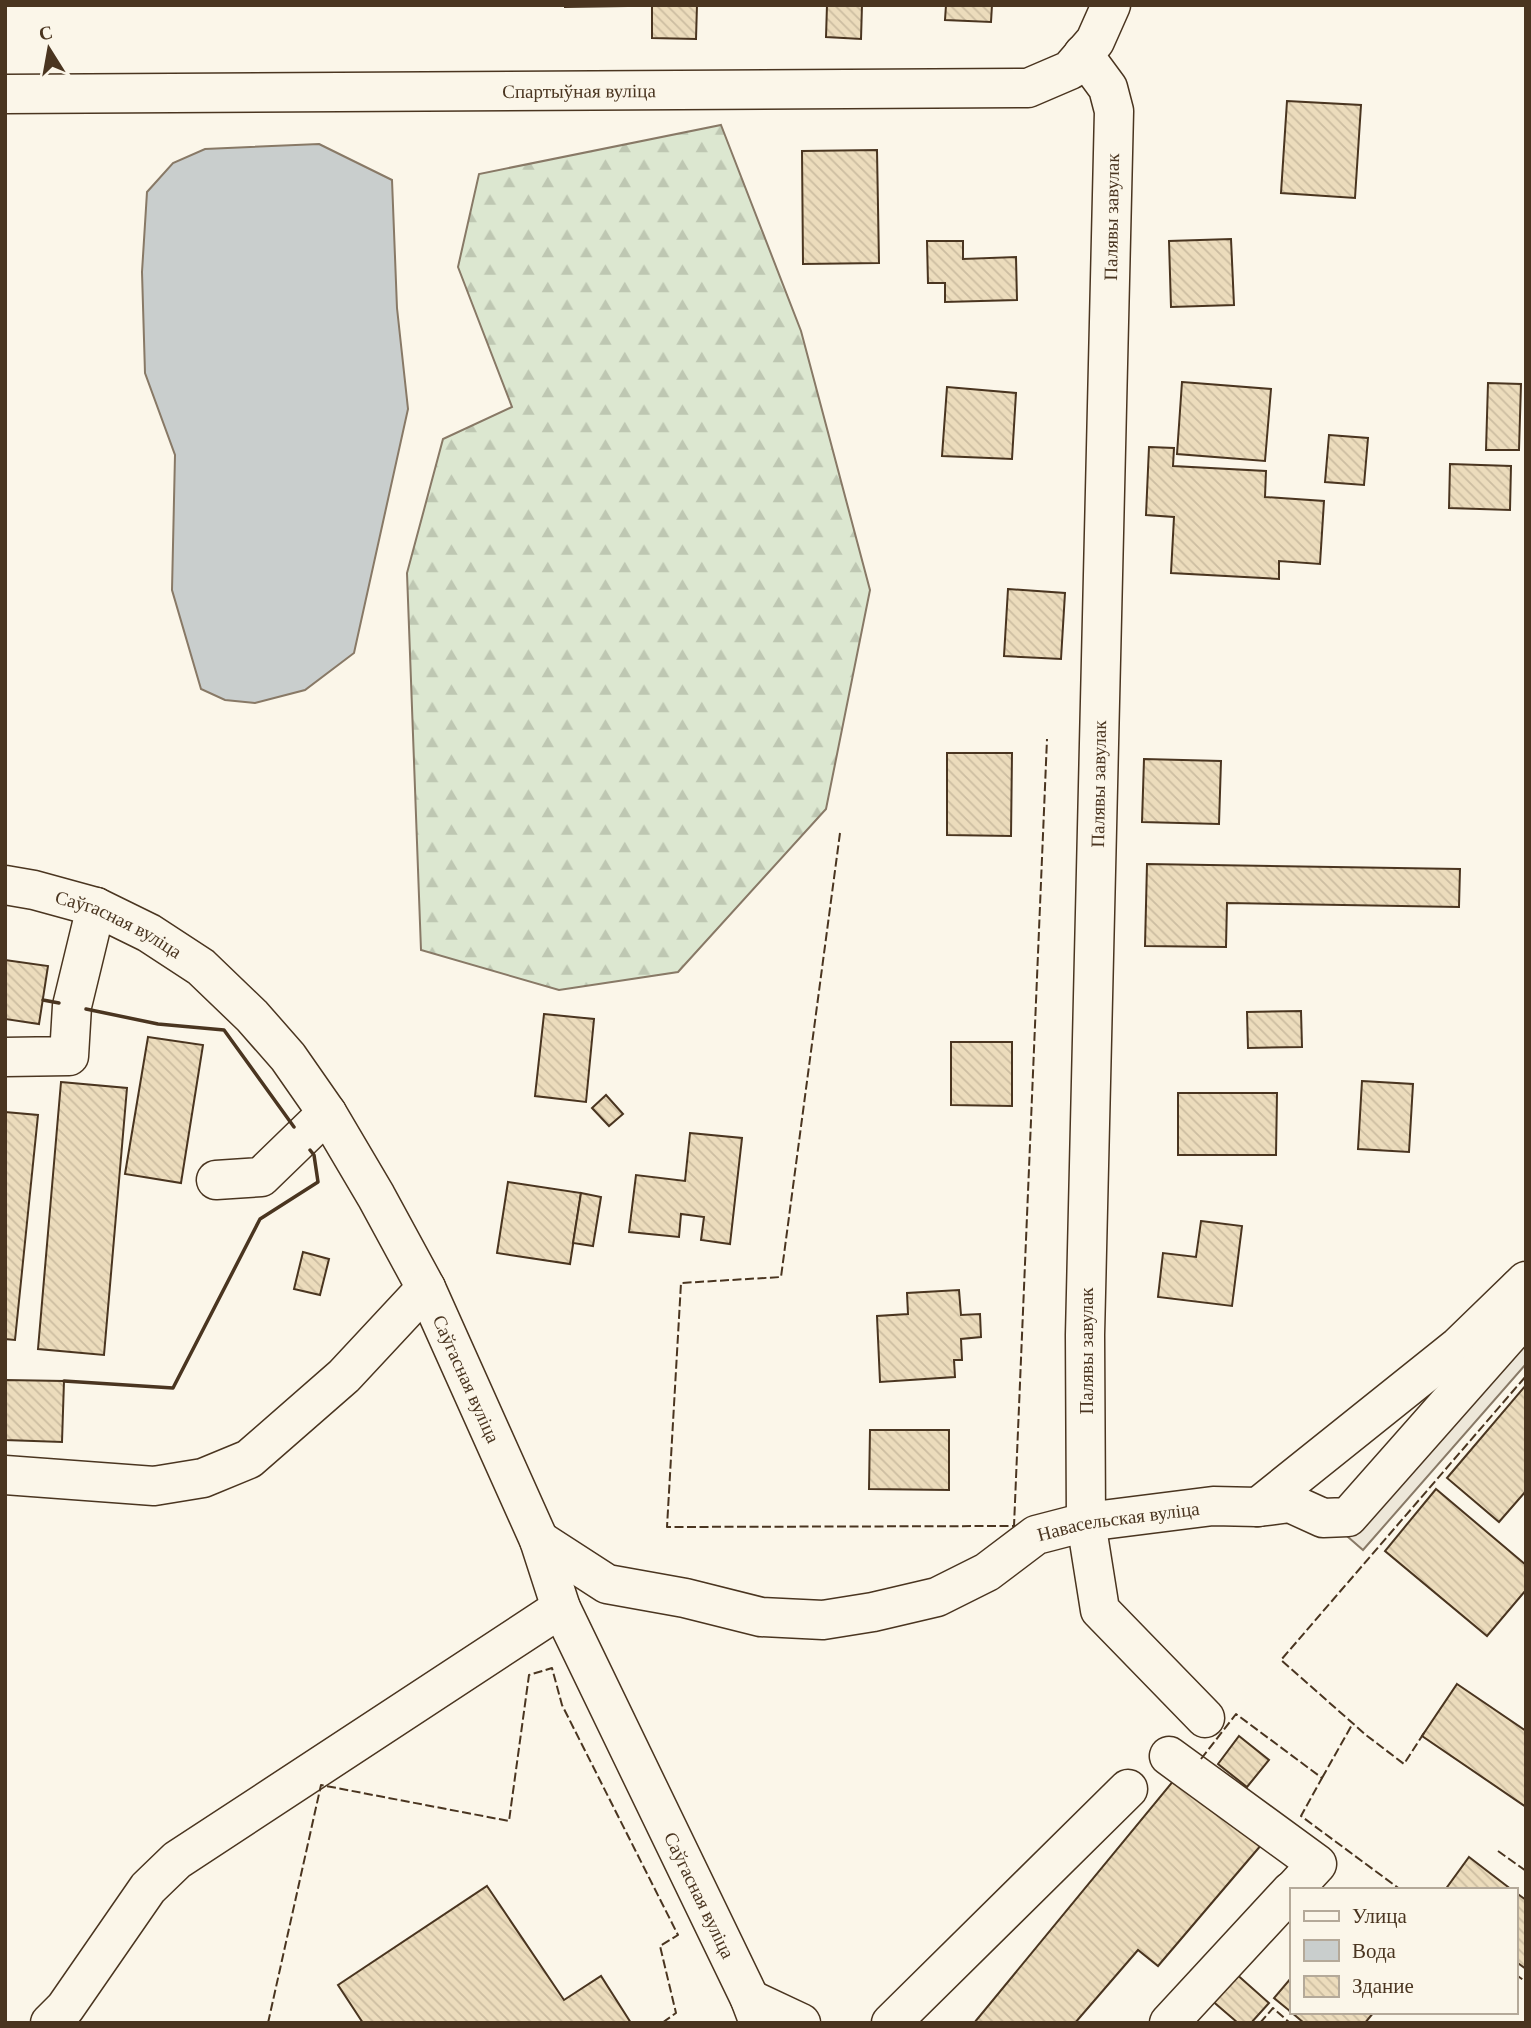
<svg xmlns="http://www.w3.org/2000/svg" width="1531" height="2028" font-family="Georgia,serif">
  <style>
    .forest { fill: url(#forest-firs); stroke: #887966; stroke-width: 2 }
    .parking { fill: #ede7d9; stroke: #887966; stroke-width: 2 }
    .water { fill: #c9cecd; stroke: #887966; stroke-width: 2 }
    .building { fill: url(#building-back-hatch); stroke: #4a3520; stroke-width: 2 }
    .lines { fill: none; stroke-linecap: round; stroke-linejoin: round }
    .minor-casing { stroke: #4a3520; stroke-width: 41 }
    .major-casing { stroke: #4a3520; stroke-width: 41 }
    .minor { stroke: #fbf6e9; stroke-width: 38 }
    .major { stroke: #fbf6e9; stroke-width: 38 }
    .fence { stroke: #4a3520; stroke-width: 2; stroke-dasharray: 9 3.5; stroke-linecap: butt }
    .wall { stroke: #4a3520; stroke-width: 3.5 }
    .labels { text-anchor: middle; stroke-width: 5; stroke-linejoin: round; paint-order: stroke }
    .street-label { font-size: 19px; fill: #4a3520; stroke: #fbf6e9 }
  </style>
  <defs>
    <pattern id="forest-firs" width="22" height="20" patternUnits="userSpaceOnUse" patternTransform="scale(1.75)"><rect width="22" height="20" fill="#dce7d0"/><path d="M5 1l3.5 6h-7zM16 11l3.5 6h-7z" fill="#bec7b2"/></pattern>
    <pattern id="building-back-hatch" width="6" height="6" patternUnits="userSpaceOnUse" patternTransform="scale(1.75)"><rect width="6" height="6" fill="#ecdcbc"/><path d="M-1 5l2 2M0 0l6 6M5-1l2 2" fill="none" stroke="#ccbda1"/></pattern>
  </defs>
  <rect width="100%" height="100%" fill="#fbf6e9"/>
  <polygon class="forest" points="721,125 801,331 870,590 826,809 678,972 559,990 421,950 407,573 443,439 512,407 458,267 479,174"/>
  <polygon class="parking" points="1526,1306 1526,1364 1363,1550 1333,1524"/>
  <polygon class="water" points="319,144 392,180 397,308 408,409 354,653 305,690 255,703 225,700 201,689 172,590 175,455 145,373 142,272 147,192 173,163 205,149"/>
  <g class="building">
    <polygon points="565,5 627,5 627,6 565,7"/>
    <polygon points="652,5 697,5 696,39 652,38"/>
    <polygon points="827,5 862,5 861,39 826,37"/>
    <polygon points="946,5 992,5 991,22 945,20"/>
    <polygon points="1287,101 1361,105 1355,198 1281,193"/>
    <polygon points="877,150 879,263 803,264 802,151"/>
    <polygon points="1231,239 1234,305 1171,307 1169,241"/>
    <polygon points="927,241 963,241 963,259 1016,257 1017,300 945,302 945,283 928,283"/>
    <polygon points="1182,382 1271,389 1265,461 1177,454"/>
    <polygon points="1488,383 1521,384 1519,450 1486,450"/>
    <polygon points="947,387 1016,393 1012,459 942,456"/>
    <polygon points="1329,435 1368,438 1364,485 1325,482"/>
    <polygon points="1149,447 1174,448 1173,466 1266,471 1265,497 1324,501 1320,564 1279,561 1279,579 1171,573 1174,517 1146,515"/>
    <polygon points="1450,464 1511,466 1510,510 1449,508"/>
    <polygon points="1008,589 1065,593 1061,659 1004,656"/>
    <polygon points="947,753 1012,753 1011,836 947,835"/>
    <polygon points="1144,759 1221,761 1219,824 1142,822"/>
    <polygon points="1147,864 1460,869 1459,907 1227,903 1226,947 1145,946"/>
    <polygon points="5,960 48,966 39,1024 5,1019"/>
    <polygon points="1301,1011 1302,1047 1248,1048 1247,1012"/>
    <polygon points="544,1014 594,1019 586,1102 535,1096"/>
    <polygon points="148,1037 203,1045 181,1183 125,1174"/>
    <polygon points="951,1042 1012,1042 1012,1106 951,1105"/>
    <polygon points="1362,1081 1413,1084 1409,1152 1358,1149"/>
    <polygon points="61,1082 127,1088 104,1355 38,1349"/>
    <polygon points="1178,1093 1277,1093 1276,1155 1178,1155"/>
    <polygon points="606,1095 623,1114 609,1126 592,1108"/>
    <polygon points="5,1112 38,1115 15,1340 5,1339"/>
    <polygon points="690,1133 742,1138 730,1244 701,1240 704,1217 681,1214 679,1237 629,1232 636,1175 685,1181"/>
    <polygon points="508,1182 581,1193 570,1264 497,1253"/>
    <polygon points="581,1193 601,1197 593,1246 573,1243"/>
    <polygon points="1201,1221 1242,1226 1232,1306 1158,1297 1163,1253 1196,1257"/>
    <polygon points="303,1252 329,1259 320,1295 294,1289"/>
    <polygon points="959,1290 961,1315 980,1314 981,1337 961,1339 962,1360 954,1360 955,1377 880,1382 877,1316 908,1314 907,1293"/>
    <polygon points="5,1380 64,1381 62,1442 5,1440"/>
    <polygon points="1526,1385 1526,1491 1499,1522 1447,1478"/>
    <polygon points="870,1430 949,1430 949,1490 869,1489"/>
    <polygon points="1436,1489 1526,1565 1526,1590 1487,1636 1385,1551"/>
    <polygon points="1457,1684 1526,1731 1526,1807 1422,1736"/>
    <polygon points="1239,1736 1269,1760 1247,1787 1218,1764"/>
    <polygon points="1179,1774 1262,1844 1158,1966 1138,1950 1075,2023 974,2023"/>
    <polygon points="1469,1857 1512,1890 1445,1890"/>
    <polygon points="487,1886 564,2000 601,1976 631,2023 363,2023 338,1985"/>
    <polygon points="1515,1892 1526,1900 1526,1969 1515,1961"/>
    <polygon points="1234,1972 1269,2003 1251,2023 1238,2023 1210,1999"/>
    <polygon points="1291,1978 1291,2012 1274,1998"/>
    <polygon points="1291,2012 1374,2012 1365,2023 1304,2023"/>
  </g>
  <g class="lines">
    <g class="minor-casing">
      <g id="minor">
        <polyline points="1083,54 1108,88 1114,111 1085,1335 1086,1522 1100,1610 1205,1718"/>
        <path id="s1" d="M5 885 34 890 96 907 149 933 201 967 252 1016 288 1057 327 1113 376 1196 426 1288 539 1540 561 1608 750 1999 759 2023"/>
        <polyline points="5,1057 69,1056 72,1006 96,907"/>
        <polyline points="216,1180 261,1177 327,1113"/>
        <polyline points="5,1475 154,1486 203,1478 249,1459 344,1376 426,1288"/>
        <polyline points="1258,1507 1459,1346 1526,1281"/>
        <path id="s2" d="M539 1540 607 1584 685 1598 761 1617 823 1620 873 1612 937 1597 987 1572 1036 1535 1086 1522 1213 1506 1258 1507 1290 1503 1323 1518 1348 1517 1522 1320 1519 1288"/>
        <polyline points="1169,1756 1317,1864 1293,1890"/>
        <polyline points="750,1999 801,2023"/>
        <polyline points="50,2023 65,2008 148,1888 177,1860 561,1608"/>
        <polyline points="891,2023 1128,1789"/>
        <polyline points="1169,2023 1291,1891"/>
      </g>
    </g>
    <g class="major-casing">
      <g id="major">
        <path id="s3" d="M5 94 1028 88 1070 70 1095 41 1111 5"/>
      </g>
    </g>
    <use href="#minor" class="minor"/>
    <use href="#major" class="major"/>
    <g class="fence">
      <polyline points="840,833 781,1277 681,1283 667,1527 1014,1526 1047,739"/>
      <polyline points="1424,1733 1404,1764 1366,1735 1281,1660 1526,1376"/>
      <polyline points="1201,1759 1236,1714 1322,1778 1301,1816 1401,1890"/>
      <polyline points="1322,1778 1353,1723"/>
      <polyline points="1498,1851 1526,1871"/>
      <polyline points="1515,1974 1526,1982"/>
      <polyline points="268,2023 321,1785 509,1821 529,1675 552,1668 562,1705 678,1935 660,1946 676,2013 662,2023"/>
      <polyline points="1260,2023 1273,2008 1290,2023"/>
    </g>
    <g class="wall">
      <polyline points="43,1000 59,1003"/>
      <polyline points="86,1009 158,1024 224,1030 294,1127"/>
      <polyline points="64,1381 173,1388 260,1219 318,1182 314,1155 310,1150"/>
    </g>
  </g>
  <g class="labels">
    <g class="street-label">
      <text dy="7" stroke="none"><textPath href="#s3" startOffset="574">Спартыўная вуліца</textPath></text>
      <text transform="translate(1111 217) rotate(-89)" y="7">Палявы завулак</text>
      <text transform="translate(1098 784) rotate(-89)" y="7">Палявы завулак</text>
      <text dy="7" stroke="none"><textPath href="#s1" startOffset="121">Саўгасная вуліца</textPath></text>
      <text transform="translate(1086 1351) rotate(-90)" y="7">Палявы завулак</text>
      <text dy="7" stroke="none"><textPath href="#s1" startOffset="709">Саўгасная вуліца</textPath></text>
      <text dy="7" stroke="none"><textPath href="#s2" startOffset="618">Навасельская вуліца</textPath></text>
      <text dy="7" stroke="none"><textPath href="#s1" startOffset="1276">Саўгасная вуліца</textPath></text>
    </g>
  </g>
  <rect width="1531" height="2028" fill="none" stroke="#4a3520" stroke-width="14"/>
  <rect x="1290" y="1888" width="228" height="126" fill="#fbf6e9" stroke="#b4a999" stroke-width="2"/>
  <rect x="1304" y="1911" width="35" height="10" fill="#fbf6e9" stroke="#b4a999" stroke-width="2"/>
  <text x="1352" y="1923" font-size="21" fill="#4a3520">Улица</text>
  <rect x="1304" y="1940" width="35" height="21" fill="#c9cecd" stroke="#b4a999" stroke-width="2"/>
  <text x="1352" y="1958" font-size="21" fill="#4a3520">Вода</text>
  <rect x="1304" y="1976" width="35" height="21" fill="url(#building-back-hatch)" stroke="#b4a999" stroke-width="2"/>
  <text x="1352" y="1993" font-size="21" fill="#4a3520">Здание</text>
  <g transform="translate(49 49) rotate(349)" stroke="#fbf6e9" stroke-width="5" paint-order="stroke">
  <path d="M0-5L12 26L0 18L-12 26Z" fill="#4a3520"/>
  <text y="-10" font-size="19" font-weight="bold" text-anchor="middle" fill="#4a3520">С</text>
  </g>
</svg>
